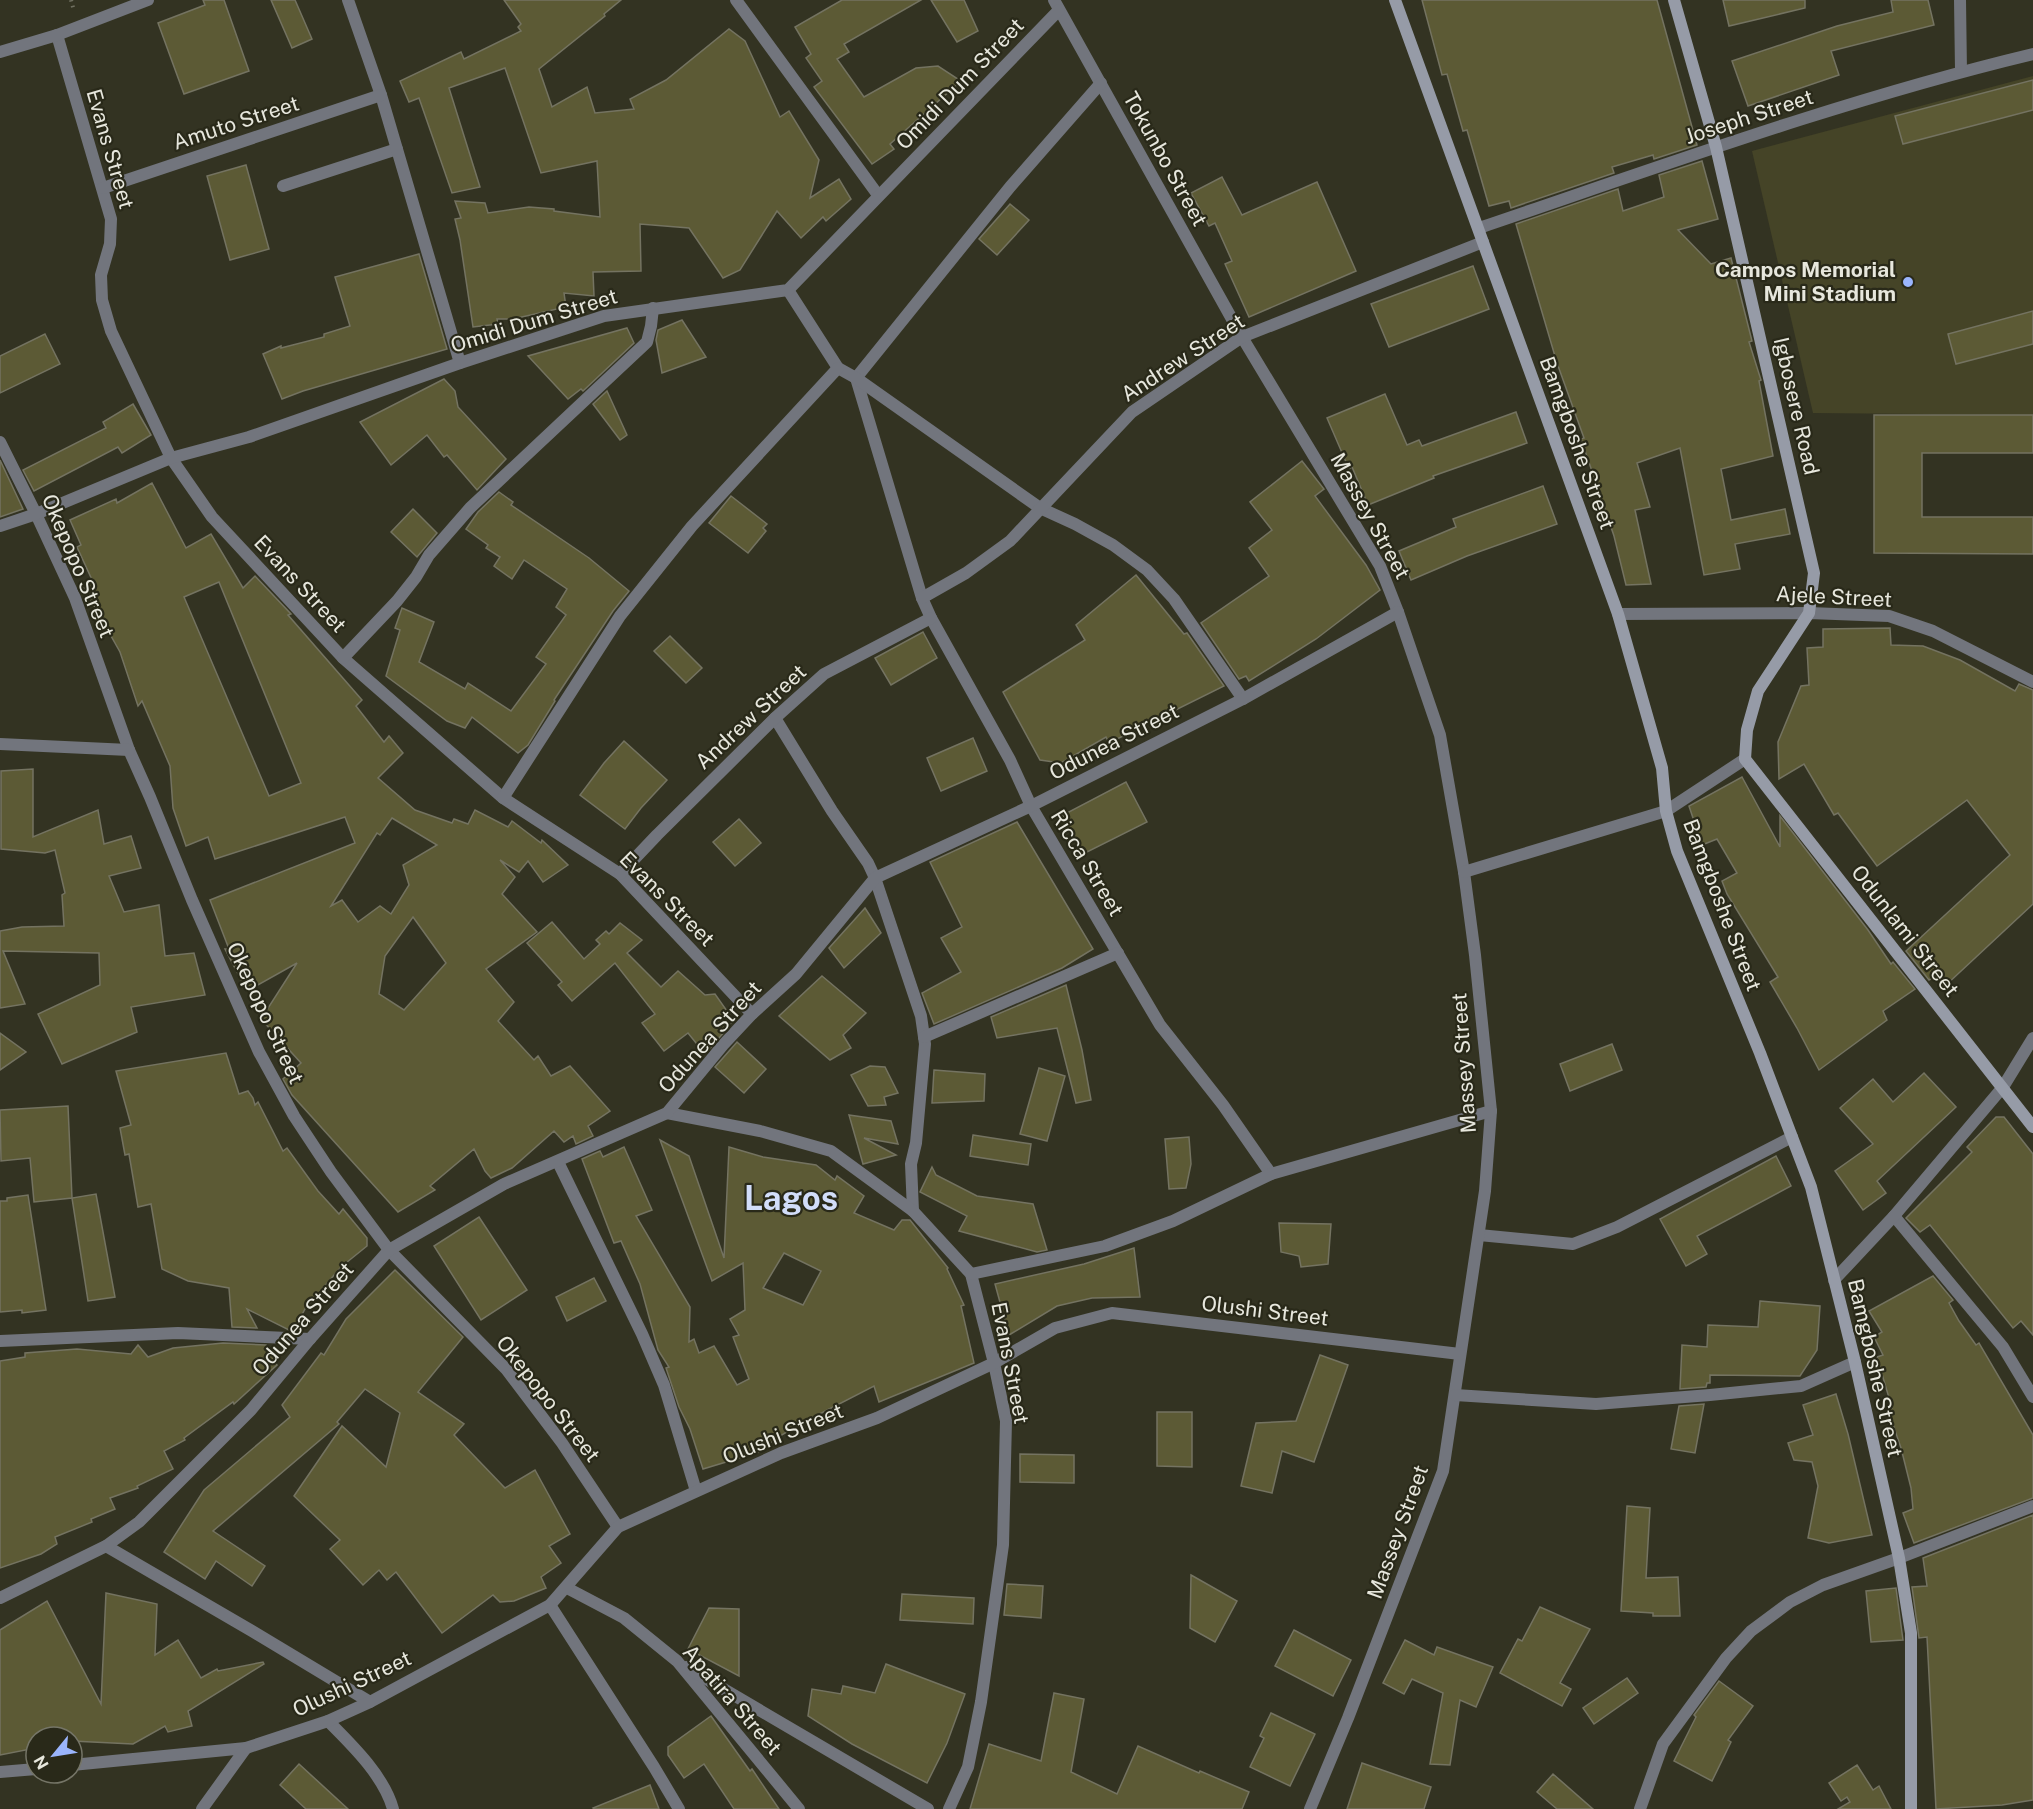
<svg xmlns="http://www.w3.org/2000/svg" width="2033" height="1809" font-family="'Public Sans',sans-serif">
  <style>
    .green { fill: #454427 }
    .building { fill: #5c5a35; stroke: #747361; stroke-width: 1.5; fill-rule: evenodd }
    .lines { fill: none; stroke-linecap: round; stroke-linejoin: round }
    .path { stroke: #6f6f60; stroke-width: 4; stroke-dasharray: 1.5 4.5; stroke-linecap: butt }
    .lane { stroke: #72757d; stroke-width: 12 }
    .street { stroke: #72757d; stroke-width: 12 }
    .secondary { stroke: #969ba7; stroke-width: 12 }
    .poi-dot { fill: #9ab5fd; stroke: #292919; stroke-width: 2 }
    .labels { text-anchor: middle; stroke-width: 4.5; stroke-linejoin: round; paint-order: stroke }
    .street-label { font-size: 21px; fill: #e7e7dd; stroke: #292919 }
    .poi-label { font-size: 21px; font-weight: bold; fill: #e7e7dd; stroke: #292919; text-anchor: end }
    .town-label { font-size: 33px; font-weight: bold; fill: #d2ddf9; stroke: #292919 }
  </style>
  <rect width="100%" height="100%" fill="#332"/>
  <polygon class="green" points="2033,76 2033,415 1813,413 1752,151"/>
  <g class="building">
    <polygon points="203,0 224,0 249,71 184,94 158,23 205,5"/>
    <polygon points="271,0 295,0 312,39 292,48"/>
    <polygon points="504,0 621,0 604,14 605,16 539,69 552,107 587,87 595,113 634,109 630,99 666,80 729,29 745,41 780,117 789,111 819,160 810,198 839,179 851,199 826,221 823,217 801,238 777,211 740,270 723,278 689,228 640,224 641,271 593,272 594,296 564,293 566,307 513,319 497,319 498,324 473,327 460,240 455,219 461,218 455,201 485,203 488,213 529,207 554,209 554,211 600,217 597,161 541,173 505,68 449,88 480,187 452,193 419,98 409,102 400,81 461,52 464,59 521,31 518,27 521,24"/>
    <polygon points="842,0 921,0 844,44 849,52 837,59 864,97 916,68 938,66 961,81 890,144 894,149 872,164 814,87 822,81 806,58 811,54 795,27"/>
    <polygon points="931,0 964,0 978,31 957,42"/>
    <polygon points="1422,0 1657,0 1697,145 1654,159 1653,155 1612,167 1614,173 1511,208 1509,201 1489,206 1467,130 1463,131 1447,74 1442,75"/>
    <polygon points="1723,0 1805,0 1805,8 1729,26"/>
    <polygon points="1891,0 1928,0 1934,25 1831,51 1839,75 1748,106 1732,61 1837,26 1893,12"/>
    <polygon points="2033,80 2033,110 1903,144 1895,116"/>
    <polygon points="1702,161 1718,219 1678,230 1711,264 1731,258 1752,341 1749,342 1761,380 1759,381 1773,456 1721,469 1731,520 1785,509 1790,534 1735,544 1740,569 1704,575 1680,448 1637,463 1650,507 1635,510 1651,584 1626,585 1614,536 1581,439 1584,438 1557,363 1516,224 1618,189 1623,211 1664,197 1659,175"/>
    <polygon points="246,165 269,249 230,260 207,176"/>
    <polygon points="1222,177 1242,215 1317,182 1356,271 1249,317 1225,264 1232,261 1215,223 1209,226 1191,193"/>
    <polygon points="1010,204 1029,220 997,255 979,239"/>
    <polygon points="419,254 447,349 303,391 282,399 263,354 281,346 281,348 324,337 324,334 350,326 335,277"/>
    <polygon points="1473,266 1489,309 1389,347 1371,304"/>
    <polygon points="2033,311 2033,344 1956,364 1948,334"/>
    <polygon points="682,320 706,357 662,373 656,340 658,330"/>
    <polygon points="627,328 634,343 583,391 581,389 568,399 528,356"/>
    <polygon points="45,334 60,364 0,393 0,356"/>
    <polygon points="444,379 455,391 458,407 506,459 477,490 447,455 444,457 427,435 391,465 360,422"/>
    <polygon points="607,391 627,435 620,440 593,404"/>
    <polygon points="1385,394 1407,445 1419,440 1422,446 1516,412 1527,443 1433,476 1434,478 1368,505 1352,467 1349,469 1327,418"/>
    <polygon points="133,404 151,435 122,453 118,447 34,491 23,470 106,428 103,422"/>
    <polygon points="1874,415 2033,415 2033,453 1922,453 1922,517 2033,517 2033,554 1874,553"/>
    <polygon points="0,460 23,509 0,517"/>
    <polygon points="1302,461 1324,489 1315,496 1366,565 1380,590 1316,639 1249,681 1246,676 1239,679 1201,623 1269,576 1249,548 1272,530 1250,502"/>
    <path d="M152 483 186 548 211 534 243 588 255 576 291 614 288 615 362 700 356 706 384 742 389 736 403 753 378 778 415 810 452 823 454 819 468 824 475 810 508 827 512 821 541 843 542 840 568 865 543 882 528 861 519 872 500 860 515 877 502 894 537 932 486 969 514 1002 498 1021 534 1060 538 1056 551 1076 570 1066 610 1111 588 1126 593 1136 576 1144 573 1136 564 1142 554 1131 512 1168 491 1178 485 1171 474 1149 430 1186 435 1190 398 1212 292 1095 283 1079 301 1063 261 1019 297 963 247 991 225 949H229L210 900 355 843 345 817 215 859 208 837 186 846 173 808 170 766 142 701 138 706 120 652 84 588 93 582 77 547 81 545 70 520 116 499 117 503ZM219 582 301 783 269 796 184 597ZM392 818 437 845 403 865 409 885 391 914 380 906 358 922 342 900 331 906 377 833 380 835ZM413 917 446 963 404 1010 379 994 385 956Z"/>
    <polygon points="1543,486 1557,524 1467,556 1411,580 1399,551 1456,527 1453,519"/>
    <polygon points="499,492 513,502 511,505 589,558 629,591 613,611 554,700 555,701 528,745 518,753 472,717 465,728 447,721 386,676 400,630 395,628 402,608 434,622 419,662 465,689 468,683 511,711 546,664 536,657 566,615 556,607 567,589 524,560 512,579 494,566 500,557 486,548 488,545 466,529 478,512"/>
    <polygon points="731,496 767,524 763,528 766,531 748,553 709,523"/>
    <polygon points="413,509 437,533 417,557 391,532"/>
    <polygon points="1136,575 1184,634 1187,633 1224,686 1109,743 1106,737 1061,763 1040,760 1003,692 1085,640 1076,625"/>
    <polygon points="1890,628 1891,645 1923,646 1960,660 2015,691 2019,684 2033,690 2033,904 1945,986 1936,976 1929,980 1906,951 2010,855 1967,800 1877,866 1838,813 1834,815 1804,764 1779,779 1778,742 1801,686 1809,685 1807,648 1823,647 1823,629"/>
    <polygon points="923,632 937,658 891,685 875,658"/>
    <polygon points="670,636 702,668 686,683 654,651"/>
    <polygon points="973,738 987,771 941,791 927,758"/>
    <polygon points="624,741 667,780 641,808 625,829 580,795 604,763"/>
    <polygon points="33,769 33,837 98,810 104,844 131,836 141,868 109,876 124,912 159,905 165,956 194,953 205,995 131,1007 137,1032 62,1064 38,1014 100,985 99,953 3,951 25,1004 0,1008 0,931 22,927 64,926 62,895 65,893 55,850 45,853 1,849 1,771"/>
    <polygon points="1742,777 1780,847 1780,816 1868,930 1891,964 1893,962 1915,989 1883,1011 1887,1020 1819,1070 1797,1028 1770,982 1778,977 1727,894 1722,881 1737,873 1717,839 1702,845 1689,806"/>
    <polygon points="1126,782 1147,822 1083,854 1063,815"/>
    <polygon points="739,819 761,843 735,866 713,842"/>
    <polygon points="1017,822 1093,949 1062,968 934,1024 922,993 961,972 941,938 962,927 930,862"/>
    <polygon points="865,908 881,933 844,968 829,948"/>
    <polygon points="552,922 584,959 600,944 596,940 606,931 609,934 620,923 642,940 627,953 661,987 678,971 705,995 715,994 734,1021 723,1029 725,1031 705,1054 688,1033 664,1051 642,1023 655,1014 615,963 572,1001 558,985 562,982 527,943"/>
    <polygon points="822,976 866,1013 843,1035 851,1048 830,1060 779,1016"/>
    <polygon points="1066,985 1082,1050 1091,1100 1076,1103 1057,1028 997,1038 991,1017"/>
    <polygon points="0,1033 26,1052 0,1070"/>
    <polygon points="737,1042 766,1069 744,1093 715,1067"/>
    <polygon points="1612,1044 1622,1070 1570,1091 1560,1064"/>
    <polygon points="226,1053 239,1094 248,1091 253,1098 255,1105 258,1102 283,1151 287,1148 318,1191 339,1214 343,1209 367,1238 367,1246 341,1267 305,1309 294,1330 289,1330 247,1309 257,1328 232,1327 229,1288 188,1281 162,1269 151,1204 138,1207 129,1154 125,1155 120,1128 131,1125 116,1071"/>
    <polygon points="870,1066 885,1067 898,1093 884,1097 886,1105 868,1106 851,1075"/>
    <polygon points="1039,1068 1065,1076 1047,1141 1020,1134"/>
    <polygon points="934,1070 985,1074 984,1101 932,1103"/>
    <polygon points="1924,1073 1956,1107 1877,1181 1886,1193 1863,1210 1835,1171 1873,1144 1840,1108 1873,1079 1893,1102"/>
    <polygon points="68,1106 72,1198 34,1202 30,1158 1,1161 0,1110"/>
    <polygon points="849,1115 891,1121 898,1144 864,1138 896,1155 863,1164"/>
    <polygon points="1996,1117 2004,1117 2033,1154 2033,1335 2021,1321 2013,1328 1930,1225 1920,1232 1906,1218 1972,1152 1967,1147"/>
    <polygon points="973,1135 1031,1144 1028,1165 970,1156"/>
    <polygon points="1189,1137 1191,1164 1186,1188 1169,1189 1165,1139"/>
    <path d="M660 1140 689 1156 724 1258 729 1147 763 1157 816 1165 835 1180 837 1176 864 1196 854 1213 894 1230 902 1220H910L948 1268 947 1269 964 1305 961 1306 974 1363 879 1402 874 1386 806 1421 778 1437 759 1452 703 1469 690 1429 679 1407 666 1368 669 1367 658 1350 640 1284 621 1241 614 1243 582 1159 600 1151 603 1157 624 1147 652 1210 636 1216 690 1307 689 1342 694 1339 699 1353 714 1346 737 1385 749 1379 733 1337 739 1335 730 1319 745 1310 743 1263 712 1281ZM784 1253 821 1271 803 1305 763 1288Z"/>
    <polygon points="1776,1156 1791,1186 1697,1236 1707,1254 1686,1266 1660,1219"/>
    <polygon points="932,1167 936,1175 977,1196 1033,1204 1047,1250 1037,1252 959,1231 967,1216 920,1192"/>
    <polygon points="96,1194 115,1297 88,1301 72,1198"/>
    <polygon points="28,1195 46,1310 22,1313 22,1310 0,1312 0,1201 7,1201 7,1198"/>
    <polygon points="479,1217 527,1290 481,1320 434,1246"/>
    <polygon points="1279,1223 1331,1224 1328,1264 1301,1267 1299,1256 1281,1252"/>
    <polygon points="1134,1248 1140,1297 1092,1298 1057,1306 1009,1335 995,1284 1084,1264"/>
    <polygon points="395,1270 463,1337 418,1392 464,1424 454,1435 505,1488 535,1470 570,1534 549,1546 561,1563 541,1577 546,1588 514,1601 500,1602 493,1595 442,1633 396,1572 387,1580 379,1570 363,1585 330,1549 340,1540 294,1496 342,1426 386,1467 400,1413 365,1389 337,1422 339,1424 213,1531 265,1566 252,1586 216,1561 205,1579 164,1552 204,1490 290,1417 282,1405 321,1353 324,1355 346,1319"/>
    <polygon points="1933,1276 1953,1300 1949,1303 1959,1321 1976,1345 1979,1343 2033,1435 2033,1498 1914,1543 1903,1513 1913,1509 1911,1488 1901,1448 1888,1410 1892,1408 1877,1357 1883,1355 1874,1337 1882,1332 1869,1311"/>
    <polygon points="594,1278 606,1301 567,1321 556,1297"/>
    <polygon points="1760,1301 1820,1306 1817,1350 1800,1376 1710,1375 1710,1383 1707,1383 1706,1387 1680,1389 1682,1345 1707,1347 1708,1325 1758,1327"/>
    <polygon points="223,1343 266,1345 277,1365 234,1404 233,1402 184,1438 185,1440 164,1451 173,1469 137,1486 138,1488 110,1498 115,1509 91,1519 92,1522 55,1537 57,1544 41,1554 0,1568 0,1361 25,1357 25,1353 77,1349 131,1354 138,1345 148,1357 173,1348"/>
    <polygon points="1320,1355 1348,1365 1314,1462 1282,1451 1272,1493 1241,1486 1256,1423 1296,1421"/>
    <polygon points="1836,1394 1848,1434 1872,1535 1829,1543 1808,1538 1818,1486 1812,1462 1794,1460 1788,1443 1813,1435 1803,1405"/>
    <polygon points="1704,1404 1695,1453 1671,1449 1679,1406"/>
    <polygon points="1157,1412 1192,1412 1192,1467 1157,1466"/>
    <polygon points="1020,1454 1074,1455 1074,1483 1020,1482"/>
    <polygon points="1627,1506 1650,1508 1646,1578 1678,1577 1680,1616 1653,1616 1653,1613 1621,1611"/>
    <polygon points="2033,1515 2033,1800 2002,1805 1936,1809 1927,1637 1919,1638 1912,1587 1927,1586 1923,1558"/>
    <polygon points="1191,1575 1237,1601 1215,1642 1190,1628"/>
    <polygon points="1007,1584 1043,1586 1041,1618 1004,1615"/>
    <polygon points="1896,1588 1903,1640 1871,1642 1866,1591"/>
    <polygon points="106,1593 157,1604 155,1655 178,1640 201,1678 217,1669 218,1671 263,1662 264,1664 188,1711 192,1726 168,1732 165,1726 133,1744 72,1741 72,1737 36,1737 36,1748 0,1755 0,1630 47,1601 101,1704"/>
    <polygon points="902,1594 974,1598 973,1624 900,1620"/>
    <polygon points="1540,1607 1590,1629 1560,1683 1571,1689 1562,1706 1500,1673 1518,1639 1522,1641"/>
    <polygon points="709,1608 739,1609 739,1676 688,1649"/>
    <polygon points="1294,1630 1351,1660 1333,1696 1275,1666"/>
    <polygon points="1405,1640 1434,1655 1437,1647 1493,1667 1476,1707 1460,1700 1450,1765 1430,1764 1443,1693 1412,1679 1404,1694 1383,1683"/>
    <polygon points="886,1664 965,1694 947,1743 927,1783 852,1744 808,1716 812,1689 841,1694 843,1686 875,1693"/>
    <polygon points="1627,1678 1638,1693 1594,1724 1583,1708"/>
    <polygon points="1719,1681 1753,1706 1728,1740 1731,1742 1712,1781 1674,1761 1696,1717 1694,1715"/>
    <polygon points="1054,1693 1084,1699 1071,1772 1117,1794 1138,1746 1199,1773 1200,1771 1249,1792 1242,1809 970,1809 989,1744 1041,1761"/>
    <polygon points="1271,1713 1315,1734 1290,1786 1250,1767 1264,1738 1260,1736"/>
    <polygon points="711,1716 750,1771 752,1769 779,1809 734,1809 704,1764 684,1778 668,1755 668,1747"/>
    <polygon points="1362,1763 1431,1787 1424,1809 1347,1809"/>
    <polygon points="299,1764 348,1809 306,1809 280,1785"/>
    <polygon points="1857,1765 1873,1790 1879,1786 1891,1809 1838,1809 1850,1802 1847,1797 1841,1801 1829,1783"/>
    <polygon points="1553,1774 1593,1809 1557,1809 1537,1792"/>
    <polygon points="650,1785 659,1809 594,1809 593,1808"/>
  </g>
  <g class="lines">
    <polyline class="path" points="71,0 74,11"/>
    <g class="lane">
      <polyline points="283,186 397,149"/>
      <polyline points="1479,1235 1573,1244 1617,1227 1792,1137"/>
      <polyline points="1640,1809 1663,1744 1726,1658 1751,1631 1790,1602 1823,1585 1899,1558 2033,1506"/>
    </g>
    <g class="street">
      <polyline points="348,0 381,95 460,363"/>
      <polyline points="736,0 878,195"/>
      <polyline points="1054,0 1242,337 1380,566 1398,612 1440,735 1464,872 1475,955 1491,1111 1485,1191 1443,1471 1348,1718 1310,1809"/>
      <polyline points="1960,0 1961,71"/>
      <polyline points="57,35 111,219 110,244 101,275 102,300 111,331 171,458 212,517 343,658 503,798 620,874 752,1014"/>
      <polyline points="0,52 57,35 148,0"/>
      <polyline points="1101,83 1010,187 856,378 922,598 931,618 1010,760 1031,806 1160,1025 1223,1105 1271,1174"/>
      <polyline points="103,188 381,95"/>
      <path d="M1479 228C1662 166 1845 99 2033 54"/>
      <polyline points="788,290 838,368 856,378 1040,508 1075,524 1113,545 1147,570 1174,599 1243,699"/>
      <polyline points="0,442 36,514 75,598 129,750 150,797 192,900 259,1052 294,1116 331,1172 389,1250 506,1369 562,1443 618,1527"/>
      <polyline points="0,526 36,514 171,458 249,437 460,363 604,316 788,290 1059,10"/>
      <polyline points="922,598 966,573 1010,541 1132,412 1242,337 1483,242"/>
      <polyline points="1618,614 1809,613 1889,616 1933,631 2033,682"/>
      <polyline points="343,658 397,601 416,577 429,555 470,508 647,342 651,326 653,308"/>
      <polyline points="775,718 832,811 868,863 875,878 921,1016 925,1044 916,1143 911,1164 913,1211"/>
      <polyline points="0,744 129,750"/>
      <polyline points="503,798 620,616 692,526 838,368"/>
      <polyline points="1464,872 1666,811 1745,759"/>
      <polyline points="620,874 657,835 775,718 824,674 931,618"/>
      <polyline points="924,1037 1118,953"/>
      <polyline points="667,1113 760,1131 831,1151 913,1211 971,1274 994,1363 1006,1421 1003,1545 981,1702 968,1767 949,1809"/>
      <polyline points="558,1162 642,1334 664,1385 696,1491"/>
      <polyline points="1894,1216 2003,1347 2033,1397"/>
      <polyline points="971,1274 1105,1246 1173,1221 1271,1174 1491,1111"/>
      <polyline points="1834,1280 1894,1216 2003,1087 2033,1038"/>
      <polyline points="0,1341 178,1333 310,1339"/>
      <polyline points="1455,1395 1596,1404 1710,1395 1801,1386 1855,1362"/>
      <polyline points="106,1546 252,1631 370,1702"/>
      <polyline points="567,1588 624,1618 677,1661 799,1809"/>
      <polyline points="0,1598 106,1546 139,1522 251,1410 310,1339 389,1250 504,1184 667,1113 723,1045 752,1014 796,974 875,878 1031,806 1243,699 1398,612"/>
      <polyline points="550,1605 654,1767 679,1809"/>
      <polyline points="686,1667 928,1809"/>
      <path d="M328 1721C352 1745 384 1776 393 1809"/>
      <polyline points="72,1765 246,1748 328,1721 370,1702 550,1605 618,1527 781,1453 877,1418 994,1363 1055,1328 1112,1313 1460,1354"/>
      <polyline points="0,1772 36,1769"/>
      <polyline points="202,1809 246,1748"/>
    </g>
    <g class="secondary">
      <polyline points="1395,0 1618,614 1662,768 1666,811 1677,851 1760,1053 1811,1187 1855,1362 1899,1558 1911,1633 1911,1809"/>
      <polyline points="1674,0 1716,147 1814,573 1809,613 1758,691 1747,730 1745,759 2033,1127"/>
    </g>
  </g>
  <circle class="poi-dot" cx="1908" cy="282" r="6"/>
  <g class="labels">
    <g class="street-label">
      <text transform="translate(960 84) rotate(-46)" y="7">Omidi Dum Street</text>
      <text transform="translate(1749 117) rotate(-18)" y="7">Joseph Street</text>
      <text transform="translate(236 123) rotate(-18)" y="7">Amuto Street</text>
      <text transform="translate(110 149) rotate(74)" y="7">Evans Street</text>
      <text transform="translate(1165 159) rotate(61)" y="7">Tokunbo Street</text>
      <text transform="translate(534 321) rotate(-17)" y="7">Omidi Dum Street</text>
      <text transform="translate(1183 358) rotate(-33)" y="7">Andrew Street</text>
      <text transform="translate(1796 406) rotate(77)" y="7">Igbosere Road</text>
      <text transform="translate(1577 443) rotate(70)" y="7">Bamgboshe Street</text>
      <text transform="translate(1370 516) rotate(61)" y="7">Massey Street</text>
      <text transform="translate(78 566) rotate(67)" y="7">Okepopo Street</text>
      <text transform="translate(300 584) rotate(47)" y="7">Evans Street</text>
      <text transform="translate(1834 597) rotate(3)" y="7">Ajele Street</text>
      <text transform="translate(751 717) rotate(-43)" y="7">Andrew Street</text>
      <text transform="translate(1114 742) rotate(-27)" y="7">Odunea Street</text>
      <text transform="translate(1087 863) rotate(59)" y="7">Ricca Street</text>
      <text transform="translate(667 899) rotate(45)" y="7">Evans Street</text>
      <text transform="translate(1722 905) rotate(69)" y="7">Bamgboshe Street</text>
      <text transform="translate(1905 931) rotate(52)" y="7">Odunlami Street</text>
      <text transform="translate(265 1013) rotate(65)" y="7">Okepopo Street</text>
      <text transform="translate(710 1037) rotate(-48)" y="7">Odunea Street</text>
      <text transform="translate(1464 1063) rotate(-94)" y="7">Massey Street</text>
      <text transform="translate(1265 1311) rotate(7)" y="7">Olushi Street</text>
      <text transform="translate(303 1319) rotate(-49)" y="7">Odunea Street</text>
      <text transform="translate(1010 1363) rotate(79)" y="7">Evans Street</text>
      <text transform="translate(1875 1368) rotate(77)" y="7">Bamgboshe Street</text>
      <text transform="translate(548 1399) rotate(52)" y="7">Okepopo Street</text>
      <text transform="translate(783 1434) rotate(-22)" y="7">Olushi Street</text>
      <text transform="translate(1398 1532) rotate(-70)" y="7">Massey Street</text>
      <text transform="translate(352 1684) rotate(-25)" y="7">Olushi Street</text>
      <text transform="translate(732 1700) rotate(49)" y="7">Apatira Street</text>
    </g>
    <g class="poi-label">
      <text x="1896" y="277">Campos Memorial<tspan x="1896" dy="24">Mini Stadium</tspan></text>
    </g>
    <g class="town-label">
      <text x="791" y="1210">Lagos</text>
    </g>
  </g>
  <g transform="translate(54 1755) rotate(240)"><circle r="28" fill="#292919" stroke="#757567" stroke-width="1.5"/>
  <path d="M0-4.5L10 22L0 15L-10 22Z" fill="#9ab5fd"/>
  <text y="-9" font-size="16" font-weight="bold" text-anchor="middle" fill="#e7e7dd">N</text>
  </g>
</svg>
